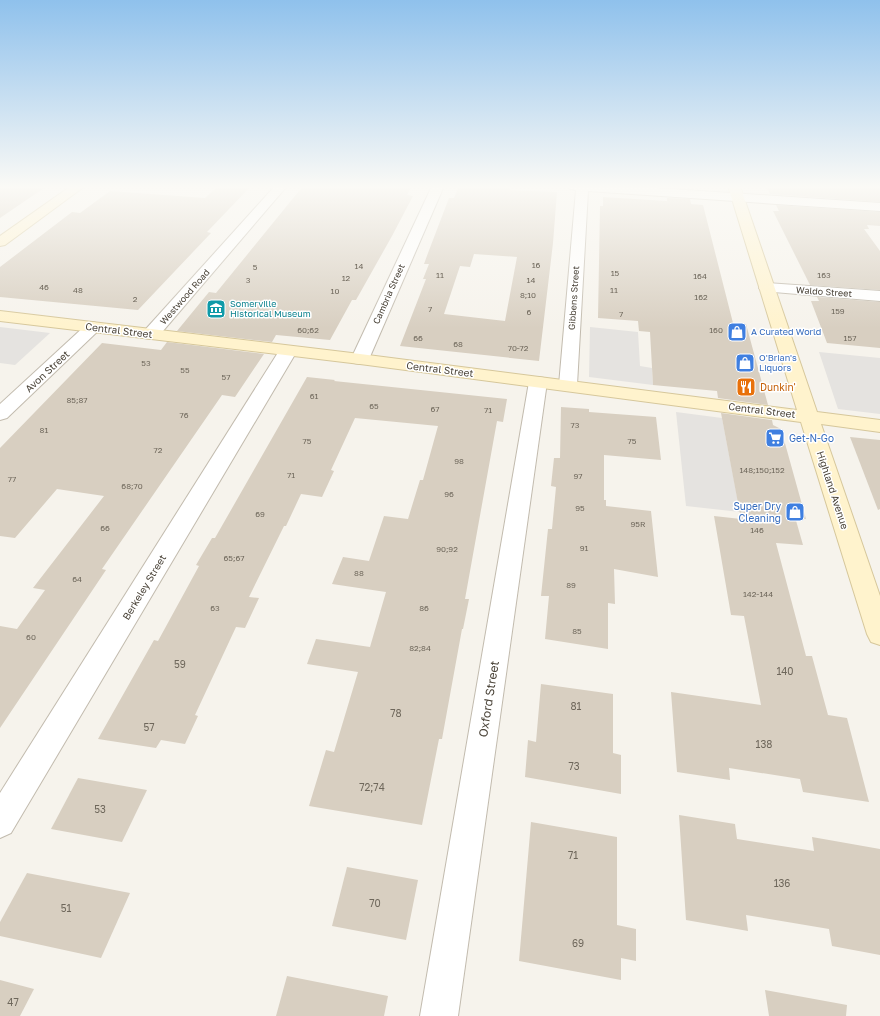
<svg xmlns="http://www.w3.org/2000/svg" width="880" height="1016" font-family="'Golos Text',sans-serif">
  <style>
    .parking { fill: #e5e3e0 }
    .building { fill: #d8cfc1; fill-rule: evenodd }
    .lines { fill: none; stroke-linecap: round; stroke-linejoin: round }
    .street-casing { stroke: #c2bbae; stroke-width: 2 }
    .secondary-casing { stroke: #d6c79b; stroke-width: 2 }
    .street { fill: #fff; fill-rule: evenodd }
    .secondary { fill: #fff3cd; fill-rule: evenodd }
    .labels { text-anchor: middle; stroke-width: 3; stroke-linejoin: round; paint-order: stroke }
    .number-label { font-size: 8px; fill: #6e675b }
    .far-street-label { font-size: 9px; fill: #4b4439; stroke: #fff }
    .far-culture-label { font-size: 9px; fill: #0d838f; stroke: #fff; text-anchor: start }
    .far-shop-label { font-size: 9px; fill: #366cbe; stroke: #fff; text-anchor: start }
    .street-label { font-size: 10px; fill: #4b4439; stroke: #fff }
    .food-label { font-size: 10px; fill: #c56008; stroke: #fff; text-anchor: start }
    .shop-label { font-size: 10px; fill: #366cbe; stroke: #fff; text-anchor: start }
    .near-number-label { font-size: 10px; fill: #6e675b }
    .near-street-label { font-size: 12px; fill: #4b4439; stroke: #fff }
  </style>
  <rect width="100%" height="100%" fill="#f6f3ec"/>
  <g class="parking">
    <polygon points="0,327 50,333 15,365 0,363"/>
    <polygon points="590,327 638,332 640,366 652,368 653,385 589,377"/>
    <polygon points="819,352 880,358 880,414 838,409"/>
    <polygon points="676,412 722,418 740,512 686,506"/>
  </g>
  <g class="building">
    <polygon points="0,186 12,186 44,188 0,218"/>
    <polygon points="218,186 251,186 207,232 211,233 138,310 0,297 0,267 72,212 80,213 110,191 205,198"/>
    <polygon points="303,186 412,186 407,195 413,196 392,236 356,300 352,300 330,340 276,335 272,342 177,331 209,292 216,293"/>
    <path d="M459 186 510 188V190L557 192 553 243 539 361 400 346 426 279H423L429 264H424L428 253 449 198H454ZM474 254 517 257 505 321 444 314 460 266 470 267Z"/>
    <polygon points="766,186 880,186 880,202 770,194"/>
    <polygon points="603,197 667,201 667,198 690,199 691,204 703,205 733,323 746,324 768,405 718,398 717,391 653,385 650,332 639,331 638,321 598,318 600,206 603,206"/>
    <polygon points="776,205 880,212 880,226 867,225 869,229 864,229 880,251 880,290 810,285 773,211 779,211"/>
    <polygon points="817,297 880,302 880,348 827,343 811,301 819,301"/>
    <polygon points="167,342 264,354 235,397 222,395 102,569 106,570 0,728 0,626 17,629 45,590 33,588 104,496 57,489 15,538 0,536 0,448 102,343 161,350"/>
    <polygon points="307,377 335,380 334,381 507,399 503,422 497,421 465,599 469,599 463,629 462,629 442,739 439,739 422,825 309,806 326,750 334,752 358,672 307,664 316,639 370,647 386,592 332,584 343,557 369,561 384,516 408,519 420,480 423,480 438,426 355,418 331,470 334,471 322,497 301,494 286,526 284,526 249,597 259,598 245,628 236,627 195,715 198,716 185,744 161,740 156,748 98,739 154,640 158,641 199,566 196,565 212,538 215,538"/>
    <polygon points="561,407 589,409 589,412 656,417 661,460 604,455 604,500 606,500 606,506 651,511 658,577 614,569 615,604 608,603 608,649 545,639 549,596 541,596 548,529 552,529 556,487 551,486 554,458 560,458"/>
    <polygon points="721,413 772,420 773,425 781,429 806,519 795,517 803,545 776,543 806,656 812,656 828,715 847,718 869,802 803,792 800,779 729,768 730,780 677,772 671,692 761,705 744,616 731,615 714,516 741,519"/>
    <polygon points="850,437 880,440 880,509 878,510"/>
    <polygon points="541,684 613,694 613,753 621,755 621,794 525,777 528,740 536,742"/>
    <polygon points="78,778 147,790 122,842 51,829"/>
    <polygon points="679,815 735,824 737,839 814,851 812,837 880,849 880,955 832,946 829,929 746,915 748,931 686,920"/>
    <polygon points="531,822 617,837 617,925 636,929 636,961 621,958 621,980 519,961"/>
    <polygon points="347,867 418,880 406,940 332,926"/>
    <polygon points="27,873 130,893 101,958 0,936 0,922"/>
    <polygon points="287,976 388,996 384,1016 276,1016"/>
    <polygon points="0,980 34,989 20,1016 0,1016"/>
    <polygon points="765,990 847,1005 846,1016 769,1016"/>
  </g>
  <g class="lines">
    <g class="street-casing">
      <g id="street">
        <polygon points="275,186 287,186 157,338 151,339 145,338 143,334 145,330"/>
        <polygon points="432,186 444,186 369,359 366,363 360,364 354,363 351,359"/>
        <polygon points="568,186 626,186 880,203 880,211 588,191 577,385 574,389 568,390 562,389 559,385 576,190 570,189"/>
        <polygon points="767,283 880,291 880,301 762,291 759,288 762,285"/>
        <polygon points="93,322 99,324 101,327 99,330 7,418 0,420 0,404 87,324"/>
        <polygon points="288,346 294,347 297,351 11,833 0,838 0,793 279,351 282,347"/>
        <polygon points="538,377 544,378 547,382 458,1016 420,1016 529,382 532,378"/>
      </g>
    </g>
    <g class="secondary-casing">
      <g id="secondary">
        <polygon points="71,186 85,186 5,245 0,246 0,236"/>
        <polygon points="728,186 740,186 817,412 880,420 880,432 821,424 880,596 880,645 871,642 867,634 801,422 360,364 0,321 0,311 360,354 797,410"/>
      </g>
    </g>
    <use href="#street" class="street"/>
    <use href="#secondary" class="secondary"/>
  </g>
  <linearGradient id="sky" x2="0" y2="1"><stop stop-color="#8fc1ec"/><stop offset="0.57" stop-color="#fbfaf6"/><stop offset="1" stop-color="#fbfaf6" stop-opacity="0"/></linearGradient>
  <rect width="880" height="328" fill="url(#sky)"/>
  <defs>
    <g id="museum-square" transform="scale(1)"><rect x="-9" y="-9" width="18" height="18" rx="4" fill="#0f9aa8" stroke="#fff"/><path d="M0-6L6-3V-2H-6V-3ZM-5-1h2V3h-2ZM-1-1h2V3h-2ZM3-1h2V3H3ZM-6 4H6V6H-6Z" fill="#fff"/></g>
    <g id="shop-square" transform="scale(1)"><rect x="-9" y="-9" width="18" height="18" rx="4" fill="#3f7fe0" stroke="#fff"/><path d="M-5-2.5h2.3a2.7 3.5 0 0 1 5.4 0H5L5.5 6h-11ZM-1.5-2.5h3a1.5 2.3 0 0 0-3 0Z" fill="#fff"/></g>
    <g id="restaurant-square" transform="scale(1)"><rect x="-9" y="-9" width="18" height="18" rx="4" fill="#e8710a" stroke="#fff"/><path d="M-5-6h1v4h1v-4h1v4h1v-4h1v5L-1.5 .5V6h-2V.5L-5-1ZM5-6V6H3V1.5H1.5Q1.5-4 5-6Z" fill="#fff"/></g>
    <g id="supermarket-square" transform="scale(1)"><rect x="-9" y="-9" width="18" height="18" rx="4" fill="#3f7fe0" stroke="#fff"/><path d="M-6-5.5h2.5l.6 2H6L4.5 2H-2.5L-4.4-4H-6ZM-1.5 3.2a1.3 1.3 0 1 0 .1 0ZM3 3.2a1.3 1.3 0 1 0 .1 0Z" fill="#fff"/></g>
  </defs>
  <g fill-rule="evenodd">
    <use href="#museum-square" x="216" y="309"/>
    <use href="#shop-square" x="737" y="332"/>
    <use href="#shop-square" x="745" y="363"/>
    <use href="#restaurant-square" x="746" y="387"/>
    <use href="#supermarket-square" x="775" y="438"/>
    <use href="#shop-square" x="795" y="512"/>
  </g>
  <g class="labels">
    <g class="number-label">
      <text x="536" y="268">16</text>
      <text x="359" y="269">14</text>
      <text x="255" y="270">5</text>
      <text x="615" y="276">15</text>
      <text x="440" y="278">11</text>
      <text x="824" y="278">163</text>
      <text x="700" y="279">164</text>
      <text x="346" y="281">12</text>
      <text x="248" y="283">3</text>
      <text x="531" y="283">14</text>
      <text x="44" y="290">46</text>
      <text x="78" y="293">48</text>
      <text x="614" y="293">11</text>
      <text x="335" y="294">10</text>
      <text x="528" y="298">8;10</text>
      <text x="701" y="300">162</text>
      <text x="135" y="302">2</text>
      <text x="430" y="312">7</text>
      <text x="838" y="314">159</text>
      <text x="529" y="315">6</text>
      <text x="621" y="317">7</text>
      <text x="308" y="333">60;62</text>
      <text x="716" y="333">160</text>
      <text x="418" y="341">66</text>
      <text x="850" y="341">157</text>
      <text x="458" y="347">68</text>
      <text x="518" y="351">70-72</text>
      <text x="146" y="366">53</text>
      <text x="185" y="373">55</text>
      <text x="226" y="380">57</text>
      <text x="314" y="399">61</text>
      <text x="77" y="403">85;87</text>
      <text x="374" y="409">65</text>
      <text x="435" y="412">67</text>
      <text x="488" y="413">71</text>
      <text x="184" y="418">76</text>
      <text x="575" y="428">73</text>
      <text x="44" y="433">81</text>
      <text x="307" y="444">75</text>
      <text x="632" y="444">75</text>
      <text x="158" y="453">72</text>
      <text x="459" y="464">98</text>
      <text x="762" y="473">148;150;152</text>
      <text x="291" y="478">71</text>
      <text x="578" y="479">97</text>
      <text x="12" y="482">77</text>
      <text x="132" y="489">68;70</text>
      <text x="449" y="497">96</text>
      <text x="580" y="511">95</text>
      <text x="260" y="517">69</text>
      <text x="638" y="527">95R</text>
      <text x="105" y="531">66</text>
      <text x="757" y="533">146</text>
      <text x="584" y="551">91</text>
      <text x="447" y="552">90;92</text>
      <text x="234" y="561">65;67</text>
      <text x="359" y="576">88</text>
      <text x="77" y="582">64</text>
      <text x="571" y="588">89</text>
      <text x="758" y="597">142-144</text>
      <text x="215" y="611">63</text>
      <text x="424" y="611">86</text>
      <text x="577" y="634">85</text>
      <text x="31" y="640">60</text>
      <text x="420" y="651">82;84</text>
    </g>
    <g class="far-street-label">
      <text transform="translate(824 292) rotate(4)" y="3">Waldo Street</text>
      <text transform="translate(389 294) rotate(-66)" y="3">Cambria Street</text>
      <text transform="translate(185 297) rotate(-49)" y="3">Westwood Road</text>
      <text transform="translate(574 298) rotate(-86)" y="3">Gibbens Street</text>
    </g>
    <g class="far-culture-label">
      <text x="230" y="307">Somerville<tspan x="230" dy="10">Historical Museum</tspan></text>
    </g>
    <g class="far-shop-label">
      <text x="751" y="335">A Curated World</text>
      <text x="759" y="361">O'Brian's<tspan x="759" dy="10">Liquors</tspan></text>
    </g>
    <g class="street-label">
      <text transform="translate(119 330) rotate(7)" y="4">Central Street</text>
      <text transform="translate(440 369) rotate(7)" y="4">Central Street</text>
      <text transform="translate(47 371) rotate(-43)" y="4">Avon Street</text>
      <text transform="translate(762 410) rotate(7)" y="4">Central Street</text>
      <text transform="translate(833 490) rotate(72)" y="4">Highland Avenue</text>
      <text transform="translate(144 587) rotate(-59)" y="4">Berkeley Street</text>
    </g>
    <g class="food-label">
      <text x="760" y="391">Dunkin'</text>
    </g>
    <g class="shop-label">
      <text x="789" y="442">Get-N-Go</text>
      <text x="781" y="510" text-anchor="end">Super Dry<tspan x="781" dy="12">Cleaning</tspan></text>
    </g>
    <g class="near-number-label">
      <text x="180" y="668">59</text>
      <text x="785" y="675">140</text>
      <text x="576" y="710">81</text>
      <text x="396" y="717">78</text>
      <text x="149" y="731">57</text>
      <text x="764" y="748">138</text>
      <text x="574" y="770">73</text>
      <text x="372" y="791">72;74</text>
      <text x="100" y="813">53</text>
      <text x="573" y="859">71</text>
      <text x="782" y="887">136</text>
      <text x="375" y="907">70</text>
      <text x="66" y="912">51</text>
      <text x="578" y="947">69</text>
      <text x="13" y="1006">47</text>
    </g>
    <g class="near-street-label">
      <text transform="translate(489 699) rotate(-81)" y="4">Oxford Street</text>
    </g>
  </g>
</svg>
